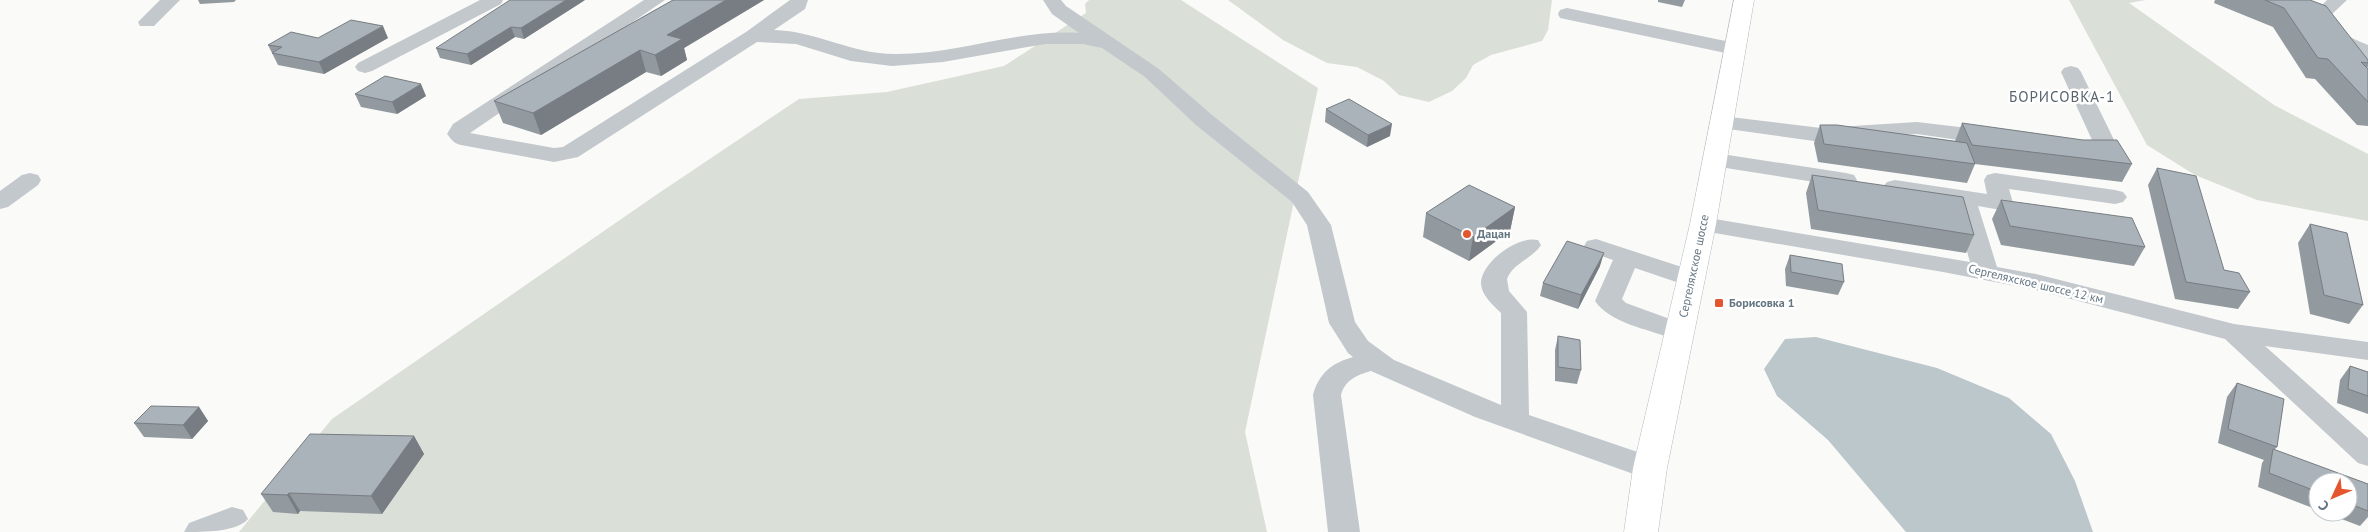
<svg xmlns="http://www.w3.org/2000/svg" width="2368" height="532" font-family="'PT Sans',sans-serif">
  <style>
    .green { fill: #dadfd7 }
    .water { fill: #bbc7cb }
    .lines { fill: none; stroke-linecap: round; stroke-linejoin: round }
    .major-casing { stroke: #b5babe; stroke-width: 1 }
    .minor { fill: #c3c8cc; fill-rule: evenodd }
    .major { fill: #fff; fill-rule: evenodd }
    .wall { fill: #929a9f }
    .shaded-wall { fill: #777d82 }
    .building { fill: #aab3b9; stroke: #777d82 }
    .poi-dot { fill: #e4572e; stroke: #fff; stroke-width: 2 }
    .labels { text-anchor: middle; stroke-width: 5; stroke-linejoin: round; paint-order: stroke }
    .poi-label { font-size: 12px; font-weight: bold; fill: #657683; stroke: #fff; text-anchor: start }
    .street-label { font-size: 12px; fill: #657683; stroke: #fff }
    .quarter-label { font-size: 15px; letter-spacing: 1px; fill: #57646e; stroke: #fff }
  </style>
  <rect width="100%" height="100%" fill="#fafaf8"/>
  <g class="green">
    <polygon points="1089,0 1181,0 1318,88 1245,432 1267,532 239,532 332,419 656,195 799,99 887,92 1004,66 1086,13 1085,4"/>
    <polygon points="1228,0 1552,0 1548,30 1542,41 1491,55 1473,65 1466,78 1452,91 1429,102 1399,95 1384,81 1357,67 1327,63 1283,40"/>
    <polygon points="2069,0 2146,0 2129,3 2274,105 2368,154 2368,221 2257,200 2195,175 2147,145"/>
  </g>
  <polygon class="water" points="1816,337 1937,368 2009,398 2051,434 2075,481 2093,532 1906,532 1828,440 1777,396 1764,369 1785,339"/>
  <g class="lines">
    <g class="major-casing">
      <polygon id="major" points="1734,0 1754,0 1716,224 1667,468 1658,532 1624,532 1633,468 1690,224"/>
    </g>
    <g class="minor">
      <polygon points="160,0 180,0 154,26 140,26 138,22"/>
      <polygon points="480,0 503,0 501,4 372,71 365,73 358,71 355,67 358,63"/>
      <path d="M644 0H665L470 133 554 148 563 147 746 32 790 0H808L805 9 774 30C817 31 854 55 897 54 959 54 1018 29 1079 33L1052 14 1043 0H1061L1066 6 1159 69 1212 115 1308 192 1331 225 1355 322 1368 341 1394 360 1501 405V313C1493 305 1482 296 1481 284 1480 263 1518 235 1538 240L1541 245C1532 259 1513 263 1507 279L1509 291 1527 312 1529 415 1661 460 1665 468 1661 476 1650 479 1639 476 1475 417 1371 371C1357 375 1345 380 1341 395L1360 532H1328L1313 395C1319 373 1332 363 1353 357L1348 353 1329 323 1307 225 1292 202 1196 125 1145 77 1102 48 1083 44H1045L943 62 892 66 851 61 796 44 757 42 578 157 554 162 461 145C453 143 452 140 447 134L453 124Z"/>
      <path d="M2327 0H2347L2332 14C2334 32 2354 39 2368 45V59C2346 53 2315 38 2314 13Z"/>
      <polygon points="1567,8 1735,43 1742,45 1745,49 1742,53 1735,55 1560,18 1558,14 1560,10"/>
      <polygon points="2071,66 2078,68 2081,72 2115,142 2103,154 2095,156 2066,154 2063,149 2066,144 2092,140 2061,72 2064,68"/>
      <polygon points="1722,116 1821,128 1917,122 1993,131 2001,133 2004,138 2001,143 1993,145 1917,134 1821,142 1714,127 1711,122 1714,117"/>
      <polygon points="1715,153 1846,173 1854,175 1857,180 1854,185 1846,187 1707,165 1704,160 1707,155"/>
      <polygon points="30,173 38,175 41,180 38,185 8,207 0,209 0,191 22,175"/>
      <polygon points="1995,173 2115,190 2123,192 2127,197 2123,202 2115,204 2009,189 2013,203 2009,208 2001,210 1978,206 1997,267 2036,274 2234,324 2368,342 2368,360 2265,346 2368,438 2368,466 2358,463 2225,339 2036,290 1943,272 1703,231 1695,229 1691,224 1695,219 1703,217 1970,262 1953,203 1895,194 1887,192 1883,187 1887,182 1895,180 1987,194 1984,180 1987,175"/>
      <path d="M1596 239 1700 273 1704 279 1700 285 1691 287 1635 268 1622 299 1626 303 1689 326 1693 332 1689 338 1680 341 1671 338C1647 329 1610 323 1595 301L1613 260 1587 251 1584 246 1587 241Z"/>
      <path d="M232 507 243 510 248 519C237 532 204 532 184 532L189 523Z"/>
    </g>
    <use href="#major" class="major"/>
  </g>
  <g class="wall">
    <polygon points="198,0 236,0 234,2 200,4"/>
    <polygon points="585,0 524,39 515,37 471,65 440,58 436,48"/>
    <polygon points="673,0 764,0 684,48 687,60 661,76 646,72 541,135 503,123 494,101"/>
    <polygon points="1658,0 1685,0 1682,7 1658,2"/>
    <polygon points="2215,0 2310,0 2368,60 2368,67 2367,68 2368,69 2368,126 2357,125 2315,79 2306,78 2273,27 2214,3"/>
    <polygon points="318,38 388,38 324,74 278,65 268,45"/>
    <polygon points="355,94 426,96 397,114 361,107"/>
    <polygon points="1326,109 1390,136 1367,147 1325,122"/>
    <polygon points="1962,123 2132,164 2122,182 1975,164 1967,183 1818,162 1814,143 1820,125 1955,141"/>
    <polygon points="2157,168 2224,270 2250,292 2238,309 2175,299 2148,185"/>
    <polygon points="1812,175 1974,235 1966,253 1811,229 1806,193"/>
    <polygon points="2001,200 2145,247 2134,266 2001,245 1992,219"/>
    <polygon points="1515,207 1510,231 1469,261 1423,237 1426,213"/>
    <polygon points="2310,224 2363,305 2349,324 2310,314 2298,243"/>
    <polygon points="1790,255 1844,282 1838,295 1786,286 1785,269"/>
    <polygon points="1600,266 1578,309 1540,296 1543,283"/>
    <polygon points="1558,336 1581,370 1577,384 1555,381 1555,350"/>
    <polygon points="2350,366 2368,372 2368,414 2337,403 2340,380"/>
    <polygon points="2237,383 2277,447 2274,450 2368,484 2368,517 2360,526 2323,512 2348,512 2348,482 2318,482 2318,510 2258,487 2262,463 2264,460 2218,443 2227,397"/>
    <polygon points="199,407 208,421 192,439 144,437 134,423"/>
    <polygon points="414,436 424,454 382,514 300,511 298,514 273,512 261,494"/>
  </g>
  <g class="shaded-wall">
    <polygon points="566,0 585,0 524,39 521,28"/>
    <polygon points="726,0 764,0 684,48 687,60 661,76 655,55 667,35"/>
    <polygon points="383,26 388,38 324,74 319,62"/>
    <polygon points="511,27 515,37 471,65 467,54"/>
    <polygon points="640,50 646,72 541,135 533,113"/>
    <polygon points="421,84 426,96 397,114 392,102"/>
    <polygon points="1392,124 1390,136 1367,147 1368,135"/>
    <polygon points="1515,207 1510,231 1469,261 1473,237"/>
    <polygon points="1604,253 1600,266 1578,309 1581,295"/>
    <polygon points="199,407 208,421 192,439 183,425"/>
    <polygon points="414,436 424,454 382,514 371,496"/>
    <polygon points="289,493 300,511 298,514 287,495"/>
  </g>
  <g class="building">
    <polygon points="510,0 566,0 521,28 511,27 467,54 436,48"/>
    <polygon points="673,0 726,0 667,35 682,39 655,55 640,50 533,113 494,101"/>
    <polygon points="2265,0 2310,0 2326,6 2368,60 2368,63 2361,62 2368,69 2368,102 2328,59 2318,58 2284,8"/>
    <polygon points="351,20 383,26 319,62 272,53 282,47 268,45 291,32 318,38"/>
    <polygon points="385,76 421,84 392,102 355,94"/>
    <polygon points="1349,99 1392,124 1368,135 1326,109"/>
    <polygon points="1962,123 2083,140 2117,140 2132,164 1972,145"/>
    <polygon points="1820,125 1837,125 1967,143 1975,164 1824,144"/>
    <polygon points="2157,168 2196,176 2224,270 2239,273 2250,292 2186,282"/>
    <polygon points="1812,175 1963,197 1974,235 1818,210"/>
    <polygon points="1469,185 1515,207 1473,237 1426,213"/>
    <polygon points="2001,200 2132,218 2145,247 2010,226"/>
    <polygon points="2310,224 2347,233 2363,305 2324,295"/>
    <polygon points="1567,241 1604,253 1581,295 1543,283"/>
    <polygon points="1790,255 1842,264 1844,282 1791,272"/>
    <polygon points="1558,336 1580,340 1581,370 1558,367"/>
    <polygon points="2350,366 2368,372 2368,396 2348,389"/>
    <polygon points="2237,383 2284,399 2277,447 2228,429"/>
    <polygon points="151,406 199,407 183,425 134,423"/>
    <polygon points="310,434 414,436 371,496 289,493 287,495 261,494"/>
    <polygon points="2273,449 2368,484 2368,511 2348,503 2348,482 2318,482 2318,492 2269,473"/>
  </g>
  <g class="poi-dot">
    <circle cx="1467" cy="234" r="5"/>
    <rect x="1714" y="298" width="10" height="10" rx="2.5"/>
  </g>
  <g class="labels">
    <g class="poi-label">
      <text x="1477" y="238">Дацан</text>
      <text x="1729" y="307">Борисовка 1</text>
    </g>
    <g class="street-label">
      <text transform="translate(1694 266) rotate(-78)" y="4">Сергеляхское шоссе</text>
      <text transform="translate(2036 284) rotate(13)" y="4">Сергеляхское шоссе 12 км</text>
    </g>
    <g class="quarter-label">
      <text x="2062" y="102">БОРИСОВКА-1</text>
    </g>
  </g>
  <g transform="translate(2333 497) rotate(226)"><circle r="24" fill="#ffffff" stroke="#c1c8cd"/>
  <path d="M0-4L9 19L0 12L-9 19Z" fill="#e4572e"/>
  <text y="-8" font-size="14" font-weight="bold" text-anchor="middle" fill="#657683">С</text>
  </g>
</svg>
